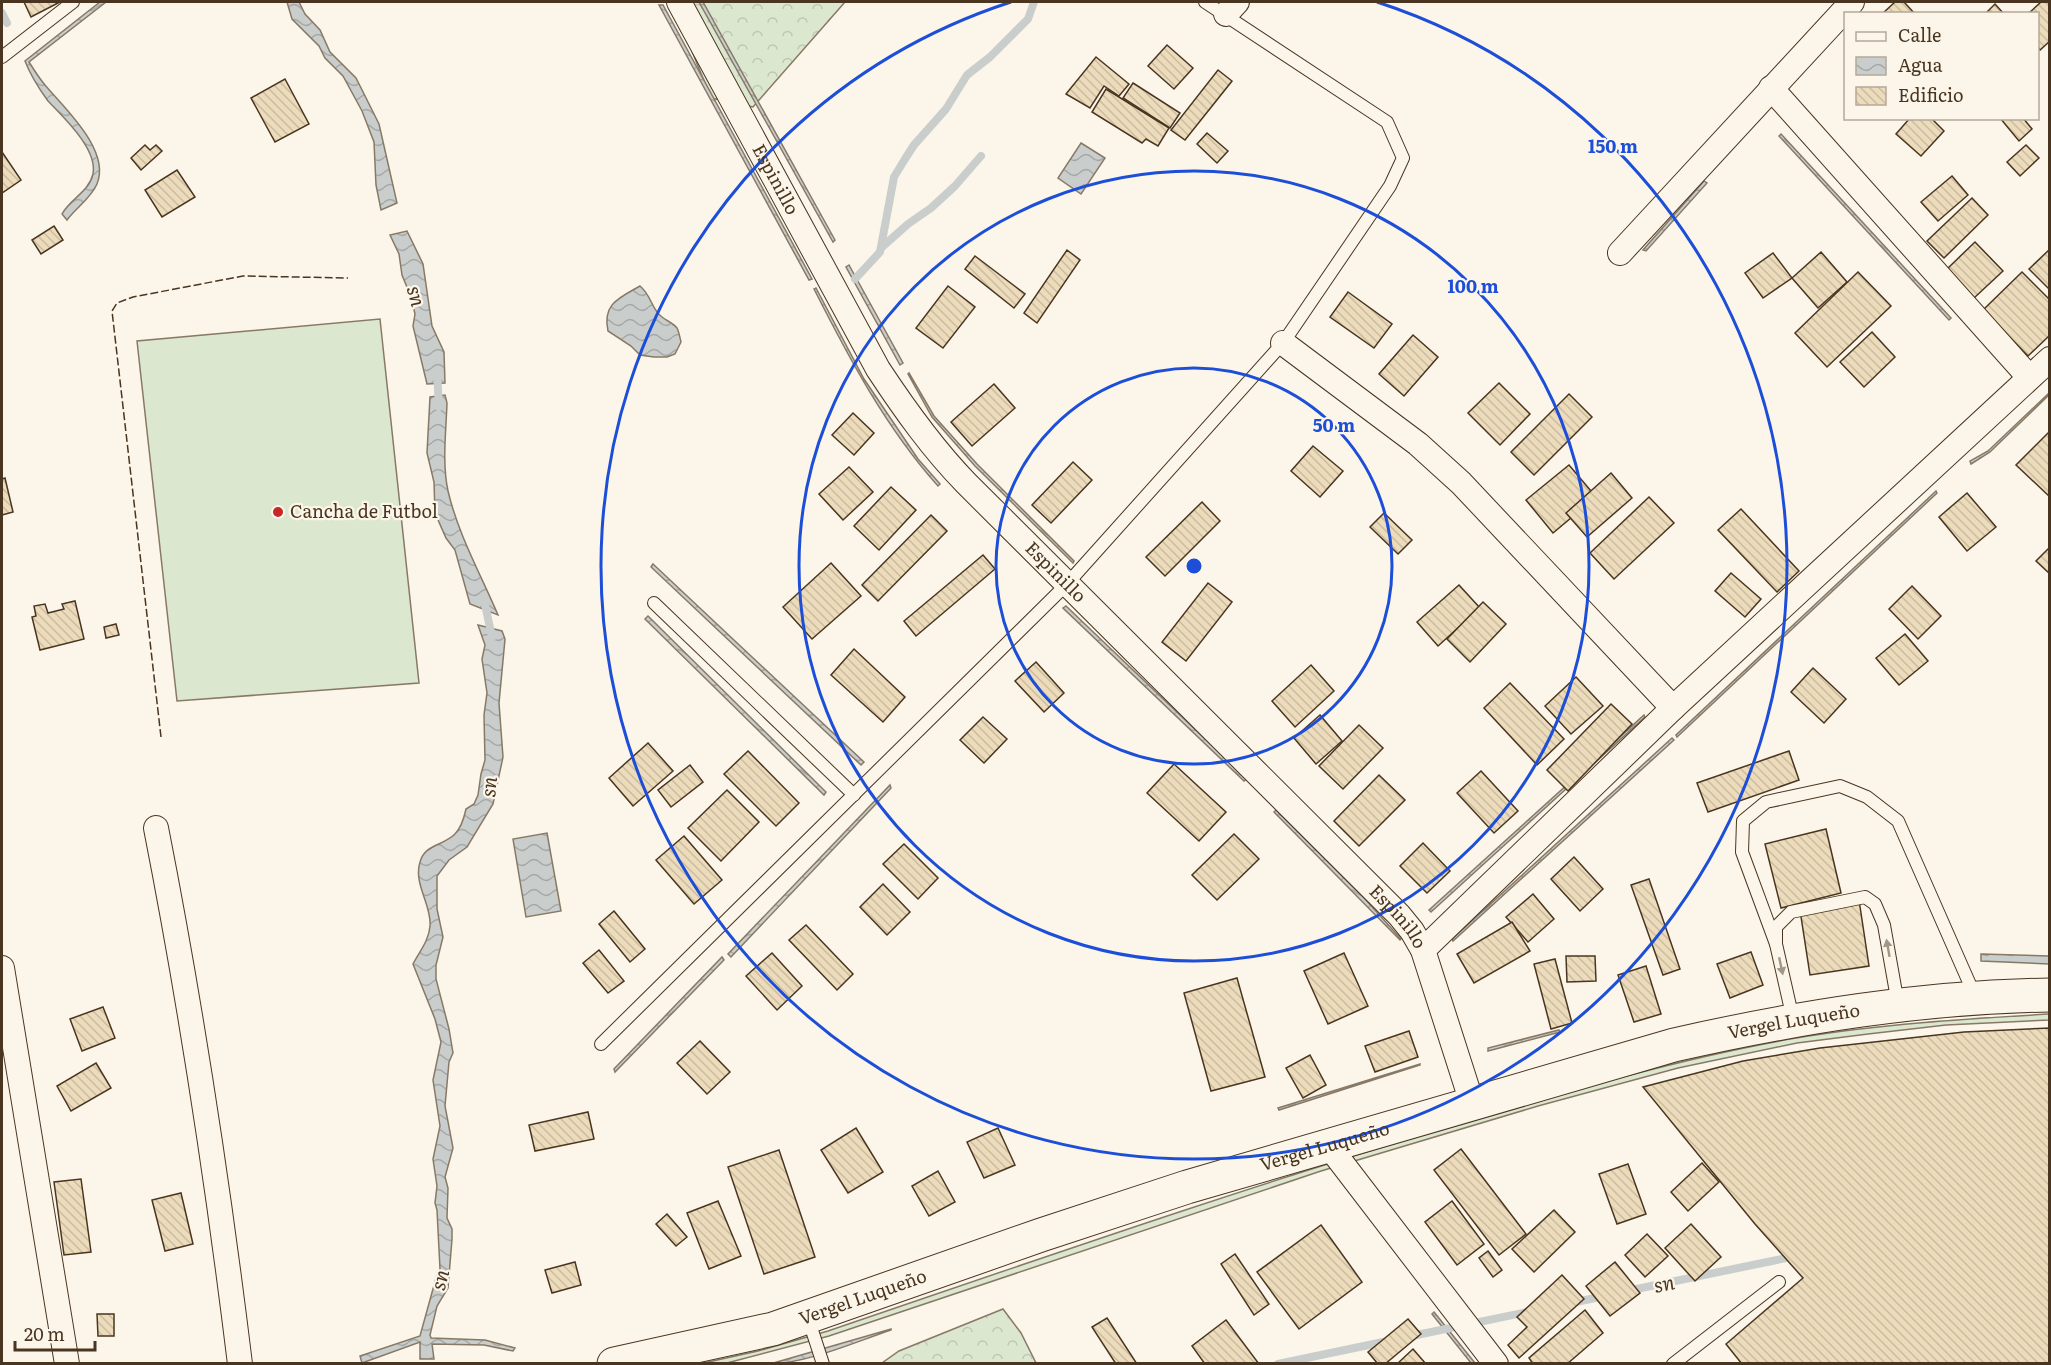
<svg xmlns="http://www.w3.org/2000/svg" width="2051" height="1365" font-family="Literata,serif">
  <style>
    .forest { fill: url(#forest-crowns); stroke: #887966; stroke-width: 1.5 }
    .pitch { fill: #dce7d0; stroke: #887966; stroke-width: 1.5 }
    .water { fill: url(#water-waves); stroke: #887966; stroke-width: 1.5 }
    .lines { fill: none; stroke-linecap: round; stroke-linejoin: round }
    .stream { stroke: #c9cecd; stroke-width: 8 }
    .building { fill: url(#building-back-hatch); stroke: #4a3520; stroke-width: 1.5 }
    .service-casing { stroke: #4a3520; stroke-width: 14 }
    .minor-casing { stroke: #4a3520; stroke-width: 26 }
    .primary-casing { stroke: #4a3520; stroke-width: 35 }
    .service { stroke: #fbf6e9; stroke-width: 12 }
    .minor { stroke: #fbf6e9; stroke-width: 24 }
    .primary { stroke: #fbf6e9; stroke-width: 33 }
    .fence { stroke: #4a3520; stroke-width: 1.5; stroke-dasharray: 8 3; stroke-linecap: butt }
    .oneway { fill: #a29684 }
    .ring { fill: none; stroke: #1d4ed8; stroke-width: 3 }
    .poi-dot { fill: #c62828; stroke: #fbf6e9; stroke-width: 2 }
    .labels { text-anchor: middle; stroke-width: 4.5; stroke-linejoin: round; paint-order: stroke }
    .street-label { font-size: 18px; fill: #4a3520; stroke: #fbf6e9 }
    .poi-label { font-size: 18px; fill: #4a3520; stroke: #fbf6e9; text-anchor: start }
    .water-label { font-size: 20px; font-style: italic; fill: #4a3520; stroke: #fbf6e9 }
    .centre { fill: #1d4ed8; stroke: #fbf6e9; stroke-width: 3 }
    .ring-label { font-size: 18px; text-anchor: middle; font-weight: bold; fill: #1d4ed8; stroke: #fbf6e9; stroke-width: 4.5; stroke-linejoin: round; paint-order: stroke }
  </style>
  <defs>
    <pattern id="forest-crowns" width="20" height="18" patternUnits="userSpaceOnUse" patternTransform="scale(1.5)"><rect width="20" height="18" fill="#dce7d0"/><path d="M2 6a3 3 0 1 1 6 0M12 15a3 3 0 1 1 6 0" fill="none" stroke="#bec7b2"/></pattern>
    <pattern id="water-waves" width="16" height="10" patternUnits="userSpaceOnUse" patternTransform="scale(1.5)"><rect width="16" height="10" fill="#c9cecd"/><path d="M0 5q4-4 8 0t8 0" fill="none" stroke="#a5a8a6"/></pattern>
    <pattern id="building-back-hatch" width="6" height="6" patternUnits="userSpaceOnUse" patternTransform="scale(1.5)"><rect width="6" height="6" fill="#ecdcbc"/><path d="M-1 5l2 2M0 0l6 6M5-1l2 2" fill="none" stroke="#ccbda1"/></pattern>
  </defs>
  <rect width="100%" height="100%" fill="#fbf6e9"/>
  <g class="forest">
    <polygon points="668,2 845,2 753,107 711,98 676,12"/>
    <polygon points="1003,1309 1021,1333 1036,1363 882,1363 899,1351"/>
  </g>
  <g class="pitch">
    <polygon points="380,319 419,683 177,701 137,341"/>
    <path d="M2049 1014V1020L1946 1025 1868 1034 1797 1043 1678 1068 1538 1106 1321 1171 829 1336 727 1363 699 1364 758 1351 828 1331C1031 1262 1233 1191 1439 1130 1556 1095 1675 1059 1796 1038 1880 1024 1965 1019 2049 1014Z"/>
  </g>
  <g class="water">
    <path d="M100 2H106L29 62C34 70 39 78 45 85 64 108 111 150 97 184 91 198 76 208 67 220L62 214C70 199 89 192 93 174 98 149 63 117 48 101 40 90 30 74 25 61Z"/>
    <polygon points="287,2 299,2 305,14 320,30 330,52 356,78 379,124 397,203 381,210 376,185 374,142 362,111 343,76 325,58 319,46 292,19"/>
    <polygon points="699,2 703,2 835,240 833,242"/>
    <polygon points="659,5 663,5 812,279 809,280"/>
    <polygon points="1781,134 1951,318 1949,320 1779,136"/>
    <polygon points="1081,143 1105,158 1081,194 1058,178"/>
    <polygon points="1704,181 1707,183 1646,251 1643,250"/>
    <polygon points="407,231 423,264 432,326 444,352 445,383 427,384 413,326 415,314 411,297 402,275 399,254 390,235"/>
    <polygon points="849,265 903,363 900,365 846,267"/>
    <path d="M640 286C652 296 651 309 662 317 667 321 673 323 677 328 679 332 680 338 681 342L675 354 667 357H654L640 355 631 346 608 331C602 304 619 298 640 286Z"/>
    <path d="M816 288 864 379 918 459 940 484 938 486C886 428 849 358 814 289Z"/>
    <polygon points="909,373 934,416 977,464 1074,561 1073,563 975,466 932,417 908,374"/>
    <polygon points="2049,393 2049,395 1990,452 1971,464 1970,461 1988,451"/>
    <path d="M445 395 447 403C446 432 442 463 448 491 458 534 481 575 498 615L470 604 455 550 446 538 435 513 434 482 427 453 430 397Z"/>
    <polygon points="1936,491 1937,493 1677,737 1676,735"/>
    <polygon points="653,564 864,762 861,765 651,567"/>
    <polygon points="1066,606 1247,779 1244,781 1063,608"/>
    <polygon points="648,616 826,792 824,795 645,619"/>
    <path d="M478 625 502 631 505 639 499 703 503 757 493 804 467 847 449 860 437 876V909L443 937 436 965V979L449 1029 453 1053 449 1062 445 1106 453 1148 445 1177 448 1188 447 1218 452 1229V1239L448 1288 437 1306 430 1335 431 1338 485 1340 515 1348 513 1351 484 1345 432 1344 434 1359H420V1342L362 1363 360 1356 420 1336 436 1278 440 1269 437 1210 435 1203 437 1186 433 1159 440 1126 433 1080 441 1042 435 1019 413 964C419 952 429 941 430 926 432 905 413 884 420 862 425 844 443 846 455 834 461 828 464 818 466 809L474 804 478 795 481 774 485 760 484 715 487 693 482 659 485 645Z"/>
    <polygon points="1644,715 1645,717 1431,912 1429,910"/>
    <polygon points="1672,738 1674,740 1453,941 1452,939"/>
    <polygon points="890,785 891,788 731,957 728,954"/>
    <polygon points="1276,810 1365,899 1401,939 1400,940 1274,812"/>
    <polygon points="547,833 561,911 526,917 513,839"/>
    <polygon points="1981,954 2049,956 2049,964 1981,961"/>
    <polygon points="722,957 724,960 615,1072 614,1069"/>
    <polygon points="1559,1030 1560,1032 1488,1051 1488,1048"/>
    <polygon points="1420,1064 1420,1065 1279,1110 1278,1108"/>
    <polygon points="1434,1312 1475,1363 1471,1363 1432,1314"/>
    <path d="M891 1329V1330C855 1342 808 1363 770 1364Z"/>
  </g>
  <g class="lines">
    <g class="stream">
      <polyline points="2,13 7,23"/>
      <polyline points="881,248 908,224 931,208 955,186 981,156"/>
      <polyline points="855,279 880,252 894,177 905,159 914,145 946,109 967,75 990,57 1028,19 1034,2"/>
      <polyline points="437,372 439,407"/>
      <polyline points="484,600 492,637"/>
      <polyline points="1627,1291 1796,1256"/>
      <polyline points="1571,1303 1605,1296"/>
      <polyline points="1412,1336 1532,1311"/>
      <polyline points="1278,1364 1388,1341"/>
    </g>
  </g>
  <g class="building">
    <polygon points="24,2 57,2 58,3 31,17"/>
    <polygon points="1895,2 1904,2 1915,14 1882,14"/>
    <polygon points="2041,2 2050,2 2050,41 2040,50 2038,47 2038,14 2028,14"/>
    <polygon points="1995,4 2004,14 1985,14"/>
    <polygon points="1167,45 1193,68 1174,89 1148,66"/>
    <polygon points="1096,57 1129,84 1119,96 1104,86 1090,108 1066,94"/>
    <polygon points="1218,70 1232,81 1185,140 1171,130"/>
    <polygon points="285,79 309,124 275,142 251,98"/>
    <polygon points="1133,83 1180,113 1170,128 1123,98"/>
    <polygon points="1106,89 1169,128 1158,146 1146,139 1142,143 1092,112"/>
    <polygon points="1910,118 1931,118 1944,131 1921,156 1896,134"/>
    <polygon points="2000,118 2023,118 2032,129 2019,141"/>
    <polygon points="1207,133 1228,151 1217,163 1197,144"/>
    <polygon points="145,145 150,150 156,145 162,151 141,170 131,158"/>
    <polygon points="2026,145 2039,158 2020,176 2007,162"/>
    <polygon points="2,152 21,180 2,193"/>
    <polygon points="177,170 195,197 162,217 145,190"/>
    <polygon points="1952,176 1968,195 1938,221 1921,202"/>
    <polygon points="1972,198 1988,215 1944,258 1927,241"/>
    <polygon points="54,226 63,240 41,254 32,240"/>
    <polygon points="1975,242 2003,271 1974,298 1947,269"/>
    <polygon points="2050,249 2050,290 2029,269"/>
    <polygon points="1067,250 1080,260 1037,323 1024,313"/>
    <polygon points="1821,252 1847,282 1818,308 1792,278"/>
    <polygon points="1773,253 1792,278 1763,298 1745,273"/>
    <polygon points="975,256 1025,294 1014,308 965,269"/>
    <polygon points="1858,272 1891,306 1827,367 1795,333"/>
    <polygon points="2022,272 2050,300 2050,335 2028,356 1983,310"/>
    <polygon points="948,286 975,307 943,348 916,328"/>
    <polygon points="1348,292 1392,324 1374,348 1330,317"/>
    <polygon points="1872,332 1895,357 1864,387 1840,362"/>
    <polygon points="1413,335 1438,357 1404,396 1379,374"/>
    <polygon points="1499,383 1530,414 1500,445 1468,413"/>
    <polygon points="994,384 1015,408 972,446 951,422"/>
    <polygon points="1569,394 1592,417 1534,475 1511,452"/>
    <polygon points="853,413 874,433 854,455 832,435"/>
    <polygon points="2050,431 2050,497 2016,465"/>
    <polygon points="1313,446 1343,471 1320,497 1291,471"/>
    <polygon points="1073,462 1092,480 1051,523 1032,505"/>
    <polygon points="1569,465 1596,497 1553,533 1526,500"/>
    <polygon points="849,467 873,492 843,520 819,494"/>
    <polygon points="1611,473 1632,498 1587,537 1566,513"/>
    <polygon points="5,478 13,512 2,515 2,479"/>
    <polygon points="891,487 916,510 879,550 854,526"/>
    <polygon points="1967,493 1996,527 1967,551 1939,517"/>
    <polygon points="1649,497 1674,523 1614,579 1590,553"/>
    <polygon points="1202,502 1220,521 1165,576 1146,557"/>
    <polygon points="1741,509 1799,571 1777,592 1718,530"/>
    <polygon points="1384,513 1412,540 1398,554 1370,527"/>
    <polygon points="931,515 947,531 878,601 862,585"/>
    <polygon points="2050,547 2050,574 2036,561"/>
    <polygon points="983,555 995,569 916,636 904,621"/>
    <polygon points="831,563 861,596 812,639 783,607"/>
    <polygon points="1731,573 1761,599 1745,617 1715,591"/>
    <polygon points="1208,583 1232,602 1186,661 1162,642"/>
    <polygon points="1459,585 1480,608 1438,646 1417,622"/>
    <polygon points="1912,586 1941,616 1918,639 1889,609"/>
    <polygon points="75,601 84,639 40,650 32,617 36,616 34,606 45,604 48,613 64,609 62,604"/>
    <polygon points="1483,602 1506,624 1470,662 1447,639"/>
    <polygon points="116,624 119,635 106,638 104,627"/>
    <polygon points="1905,634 1928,661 1899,685 1876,658"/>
    <polygon points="854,649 905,697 883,722 831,675"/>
    <polygon points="1036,662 1064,693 1044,712 1015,681"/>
    <polygon points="1311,665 1334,691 1295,727 1272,701"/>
    <polygon points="1813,668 1846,699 1824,723 1791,692"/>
    <polygon points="1576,677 1603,706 1571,734 1545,706"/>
    <polygon points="1510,683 1564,739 1537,765 1484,708"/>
    <polygon points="1611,704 1632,724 1568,791 1547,770"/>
    <polygon points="1320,715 1342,741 1316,764 1294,738"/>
    <polygon points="983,717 1007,739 984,763 960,740"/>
    <polygon points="1359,725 1383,748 1343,789 1319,766"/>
    <polygon points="648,743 673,771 633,806 609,778"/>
    <polygon points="748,751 799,803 776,826 724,774"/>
    <polygon points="1789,751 1799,780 1708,812 1697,783"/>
    <polygon points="1174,764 1226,812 1199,841 1147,793"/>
    <polygon points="690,765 703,782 671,807 658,790"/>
    <polygon points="1481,771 1518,811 1494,833 1457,793"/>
    <polygon points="1379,775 1405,800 1359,846 1334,821"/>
    <polygon points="727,790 759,822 721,861 688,828"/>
    <polygon points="1826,829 1841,893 1781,908 1765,844"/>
    <polygon points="1234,834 1259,859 1217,900 1192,875"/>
    <polygon points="684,836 722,880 694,904 656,860"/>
    <polygon points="1423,843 1450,871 1427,893 1400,866"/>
    <polygon points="904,844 938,878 918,899 883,864"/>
    <polygon points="1574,857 1603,889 1580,911 1551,879"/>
    <polygon points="1649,879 1680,969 1663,975 1631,885"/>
    <polygon points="883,884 910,912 887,935 860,907"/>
    <polygon points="1533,894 1554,919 1528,942 1506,917"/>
    <polygon points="1859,900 1869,966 1810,975 1800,910"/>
    <polygon points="614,911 645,949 630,962 599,924"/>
    <polygon points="1512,922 1530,951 1474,983 1457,954"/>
    <polygon points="806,925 853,974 837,990 789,940"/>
    <polygon points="599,950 624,981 608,993 583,963"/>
    <polygon points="1751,952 1763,985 1730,998 1717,964"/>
    <polygon points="772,953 802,986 777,1010 746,976"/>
    <polygon points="1344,953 1368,1006 1328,1024 1304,971"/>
    <polygon points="1566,956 1595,956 1596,981 1567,982"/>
    <polygon points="1555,959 1572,1023 1551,1029 1534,964"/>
    <polygon points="1646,966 1661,1014 1634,1022 1618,975"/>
    <polygon points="1237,978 1265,1077 1211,1091 1184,993"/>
    <polygon points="103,1007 115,1038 82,1051 70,1019"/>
    <polygon points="2050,1028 2050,1364 1742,1364 1726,1344 1803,1278 1755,1224 1643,1087 1743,1061 1820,1048 1964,1032"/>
    <polygon points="1409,1031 1418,1057 1375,1072 1365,1046"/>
    <polygon points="700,1041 730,1072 707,1094 677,1063"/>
    <polygon points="1310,1055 1326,1085 1303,1098 1286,1068"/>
    <polygon points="96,1063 111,1088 71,1111 57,1086"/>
    <polygon points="588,1112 594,1139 535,1151 529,1125"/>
    <polygon points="856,1128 883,1172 848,1193 821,1150"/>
    <polygon points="998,1128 1015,1165 984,1178 967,1142"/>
    <polygon points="1461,1149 1526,1234 1499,1255 1434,1170"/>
    <polygon points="779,1150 815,1257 764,1274 728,1167"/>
    <polygon points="1702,1163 1719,1182 1688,1211 1671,1192"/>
    <polygon points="1628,1164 1646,1214 1617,1224 1599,1174"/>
    <polygon points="938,1171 955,1202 929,1216 912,1186"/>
    <polygon points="81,1179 91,1252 64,1255 54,1182"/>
    <polygon points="181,1193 193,1244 165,1251 152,1200"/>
    <polygon points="718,1201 741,1256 709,1269 687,1213"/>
    <polygon points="1452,1201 1484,1244 1457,1265 1425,1222"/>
    <polygon points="1554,1210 1575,1232 1534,1272 1512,1249"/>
    <polygon points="667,1214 687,1237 676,1246 656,1224"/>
    <polygon points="1691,1224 1721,1257 1695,1281 1665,1248"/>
    <polygon points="1321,1225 1362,1282 1299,1329 1257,1272"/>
    <polygon points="1647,1234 1668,1256 1645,1277 1625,1255"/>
    <polygon points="1488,1251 1502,1270 1493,1277 1479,1258"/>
    <polygon points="1235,1254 1269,1304 1254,1315 1221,1264"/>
    <polygon points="575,1262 581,1285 552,1293 545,1270"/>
    <polygon points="1615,1262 1640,1293 1610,1316 1586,1286"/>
    <polygon points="1562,1275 1584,1299 1519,1358 1508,1345 1527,1327 1517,1317"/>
    <polygon points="1585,1310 1603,1333 1567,1364 1533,1364 1529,1358"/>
    <polygon points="97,1314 114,1314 114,1336 98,1336"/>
    <polygon points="1107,1318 1137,1364 1116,1364 1092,1327"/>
    <polygon points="1408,1319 1421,1334 1385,1364 1378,1364 1368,1352"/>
    <polygon points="1226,1320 1259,1364 1205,1364 1192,1346"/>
    <polygon points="1413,1349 1426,1364 1397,1364"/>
  </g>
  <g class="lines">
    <g class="service-casing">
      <g id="service">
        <polyline points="2,57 73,2"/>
        <polyline points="654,603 854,795"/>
        <polyline points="1776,944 1742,852 1743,821 1766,802 1840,786 1867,797 1898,821 1975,996"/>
        <polyline points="1793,1019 1776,944 1776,927 1791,912 1865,897 1875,904 1884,925 1898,1004"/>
        <polyline points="601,1044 1067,584 1283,343 1390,186 1403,158 1387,122 1205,2"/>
        <polyline points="808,1318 823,1364"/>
        <polyline points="1673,1364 1779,1282"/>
      </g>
    </g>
    <g class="minor-casing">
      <g id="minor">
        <path id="s1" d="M679 2 878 369C905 410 932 448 966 483L1399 915 1412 931 1423 950 1472 1103"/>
        <polyline points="1226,14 1237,2"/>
        <polyline points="1771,88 2029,377"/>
        <polyline points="1620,253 1852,2"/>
        <polyline points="1283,343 1418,444 1461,483 1673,708"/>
        <path d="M156 828C191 1006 218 1184 240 1364"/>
        <polyline points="1423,950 1673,708 2050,359"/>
        <polyline points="2,968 67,1364"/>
        <polyline points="1328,1145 1496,1364"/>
      </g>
    </g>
    <g class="primary-casing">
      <g id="primary">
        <path id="s2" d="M614 1364 773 1329 1041 1235 1187 1187 1674 1045C1798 1017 1922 997 2050 995"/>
      </g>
    </g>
    <use href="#service" class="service"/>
    <use href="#minor" class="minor"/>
    <use href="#primary" class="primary"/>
    <polyline class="fence" points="161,737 112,311 117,303 133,297 243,276 348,278"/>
  </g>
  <defs><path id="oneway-solid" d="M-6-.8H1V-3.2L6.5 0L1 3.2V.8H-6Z" transform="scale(1.5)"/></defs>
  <g class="oneway">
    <use href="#oneway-solid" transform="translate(1888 948) rotate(-100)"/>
    <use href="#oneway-solid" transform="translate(1781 966) rotate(78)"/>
  </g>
  <g class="ring">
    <circle cx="1194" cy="566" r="198"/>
    <circle cx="1194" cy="566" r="395"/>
    <path d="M1377 2A593 593 0 1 1 1011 2"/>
  </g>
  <circle class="poi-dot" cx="278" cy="512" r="6"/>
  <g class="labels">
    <g class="street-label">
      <text dy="6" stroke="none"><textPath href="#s1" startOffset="202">Espinillo</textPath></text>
      <text dy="6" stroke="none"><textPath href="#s1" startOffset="688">Espinillo</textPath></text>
      <text dy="6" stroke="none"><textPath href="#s1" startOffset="1174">Espinillo</textPath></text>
      <text dy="6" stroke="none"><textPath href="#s2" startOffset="1230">Vergel Luqueño</textPath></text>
      <text dy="6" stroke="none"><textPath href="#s2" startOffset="744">Vergel Luqueño</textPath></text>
      <text dy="6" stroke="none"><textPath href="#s2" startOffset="258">Vergel Luqueño</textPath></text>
    </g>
    <g class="poi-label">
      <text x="290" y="518">Cancha de Futbol</text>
    </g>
    <g class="water-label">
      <text transform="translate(416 296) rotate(74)" y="7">sn</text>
      <text transform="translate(489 787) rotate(-84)" y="7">sn</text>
      <text transform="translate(440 1280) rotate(-76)" y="7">sn</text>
      <text transform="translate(1664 1284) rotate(-12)" y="7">sn</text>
    </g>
  </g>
  <circle cx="1194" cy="566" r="9" class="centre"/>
  <g class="ring-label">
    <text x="1613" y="153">150 m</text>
    <text x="1473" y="293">100 m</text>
    <text x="1334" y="432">50 m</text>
  </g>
  <rect width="2051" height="1365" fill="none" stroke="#4a3520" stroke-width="6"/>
  <rect x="1844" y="12" width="195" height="108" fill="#fbf6e9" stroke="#b4a999" stroke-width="1.5"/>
  <rect x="1856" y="32" width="30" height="9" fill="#fbf6e9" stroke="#b4a999" stroke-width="1.5"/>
  <text x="1898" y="42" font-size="18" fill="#4a3520">Calle</text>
  <rect x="1856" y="57" width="30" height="18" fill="url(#water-waves)" stroke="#b4a999" stroke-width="1.5"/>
  <text x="1898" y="72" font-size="18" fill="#4a3520">Agua</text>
  <rect x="1856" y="87" width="30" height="18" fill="url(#building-back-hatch)" stroke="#b4a999" stroke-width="1.5"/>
  <text x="1898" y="102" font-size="18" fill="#4a3520">Edificio</text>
  <path d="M15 1341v9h80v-9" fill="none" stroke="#4a3520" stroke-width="3"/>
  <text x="24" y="1341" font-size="18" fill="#4a3520" stroke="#fbf6e9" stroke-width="4.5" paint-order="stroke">20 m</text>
</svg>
